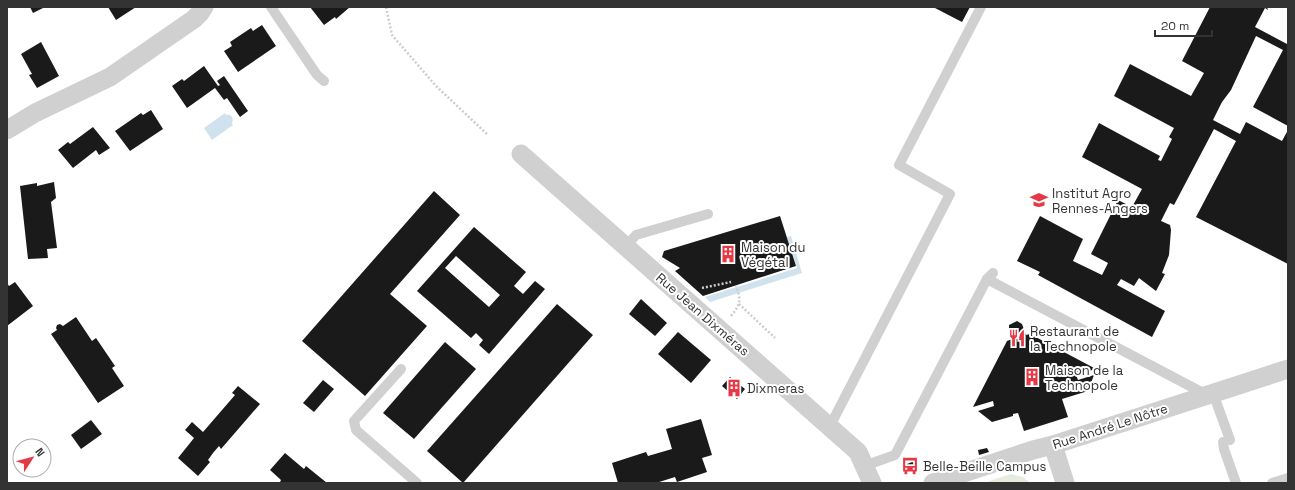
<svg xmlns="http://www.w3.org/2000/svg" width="1295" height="490" font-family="'Space Grotesk',sans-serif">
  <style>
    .green { fill: #e6ecdf }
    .water { fill: #cfe2ee }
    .building { fill: #1a1a1a; fill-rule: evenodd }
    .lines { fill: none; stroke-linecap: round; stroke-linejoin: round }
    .path { stroke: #cdcdcd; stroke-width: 2.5; stroke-dasharray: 2 2; stroke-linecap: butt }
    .lane { stroke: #d0d0d0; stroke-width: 10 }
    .street { stroke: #d0d0d0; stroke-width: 19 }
    .labels { text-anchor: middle; stroke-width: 4; stroke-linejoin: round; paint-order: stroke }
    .poi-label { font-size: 13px; fill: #333; stroke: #fff; text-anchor: start }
    .street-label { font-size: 13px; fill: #333; stroke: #fff }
  </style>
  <rect width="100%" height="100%" fill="#fff"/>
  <polygon class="green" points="1011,474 1023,477 1030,483 983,483"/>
  <g class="water">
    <path d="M225 113 226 115C232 114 234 119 232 123L233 125 212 140 204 128Z"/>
    <polygon points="791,236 802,273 710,302 705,297 797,268 787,237"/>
  </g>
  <g class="building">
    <polygon points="30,7 45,7 33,13"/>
    <polygon points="108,7 136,7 116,20"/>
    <polygon points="310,7 350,7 336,19 335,17 324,25"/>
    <polygon points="933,7 970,7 962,22"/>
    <polygon points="1210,7 1267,7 1268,10 1265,8 1255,27 1287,44 1288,41 1288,126 1253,107 1283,50 1256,36 1231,90 1222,102 1213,120 1240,134 1246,122 1282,141 1288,130 1288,264 1196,217 1236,141 1214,129 1174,205 1170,203 1161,221 1170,225 1171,230 1169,255 1162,273 1165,274 1156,291 1139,278 1134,286 1121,279 1117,285 1165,311 1152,337 1038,275 1040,272 1017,261 1040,216 1083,239 1073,261 1102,275 1108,263 1091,254 1118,200 1132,207 1142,189 1082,157 1099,123 1160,156 1158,160 1161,161 1172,139 1169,137 1174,128 1114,96 1130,64 1191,96 1204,73 1182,61"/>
    <polygon points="262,25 276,46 238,72 224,51 232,46 230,42 251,28 253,31"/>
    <polygon points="41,42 59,76 37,88 29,75 32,74 21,54"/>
    <polygon points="204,66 218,86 220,85 217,81 224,76 248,111 240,117 227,98 224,100 215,88 187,108 172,86 182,79 184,81"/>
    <polygon points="151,110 163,129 130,151 115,131 141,113 143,115"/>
    <polygon points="93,127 110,148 99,155 96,150 73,168 58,150 68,142 70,144"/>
    <polygon points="54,182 56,198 51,202 57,248 47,249 48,258 28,259 20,186 37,183 37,186"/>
    <polygon points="434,191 460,215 390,294 427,326 365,396 302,341"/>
    <polygon points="780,216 796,266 703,296 675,271 680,268 662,257 664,251"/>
    <path d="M474 227 526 272 514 286 523 294 535 281 545 289 489 354 479 345 483 340 476 333 471 338 417 291ZM456 256 500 295 489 307 445 268Z"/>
    <polygon points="15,282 33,306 7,326 7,283 9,286"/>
    <polygon points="641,299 667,323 655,336 629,314"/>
    <polygon points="557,304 593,335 463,483 427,451"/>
    <polygon points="76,317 92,341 96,338 115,366 112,368 124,386 98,403 51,334 57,330 56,328 57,325 60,324 63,326"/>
    <polygon points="1017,321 1022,324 1026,335 1030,334 1096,369 1076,375 1078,380 1094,375 1088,391 1062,399 1068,417 1024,431 1018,413 1013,414 1013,416 992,422 978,411 994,406 993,401 973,407 1007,341 1012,339 1009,332 1009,325"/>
    <polygon points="678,332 711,360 691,383 658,354"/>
    <polygon points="445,342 476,369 414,439 383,413"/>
    <polygon points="730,377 745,389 737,399 722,386"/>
    <polygon points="323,380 334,389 314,412 303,403"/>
    <polygon points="238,386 260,404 221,449 219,446 213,453 208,460 210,462 198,476 178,458 194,438 185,430 192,422 203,432 235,395 232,393"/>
    <polygon points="701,419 712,455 702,458 707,472 677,482 675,477 656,483 618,483 612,463 646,452 648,456 672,449 666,429"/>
    <polygon points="91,420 102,434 81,449 71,435"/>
    <polygon points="987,448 989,452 979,455 978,450"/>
    <polygon points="285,453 304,469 306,466 327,483 282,483 280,482 281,480 270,470"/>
    <polygon points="914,461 915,466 906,469 905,465"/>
  </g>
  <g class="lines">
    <g class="path">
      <polyline points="386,7 392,35 436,86 488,135"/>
      <polyline points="702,288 731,282"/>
      <polyline points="739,304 775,338"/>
      <path d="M731 316C741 304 741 300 736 286"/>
    </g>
    <g class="lane">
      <polyline points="271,7 317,75 324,81"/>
      <polyline points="626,246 636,235 708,214"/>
      <polyline points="987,279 1207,395"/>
      <polyline points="401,369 354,421 356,430 417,483"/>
      <polyline points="1213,393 1230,440"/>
      <polyline points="830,426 950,194 899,165 981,7"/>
      <polyline points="1223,442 1224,449 1236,483"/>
      <polyline points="864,466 895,455 987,279 993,273"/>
      <polyline points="1272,483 1288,478"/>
    </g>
    <g class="street">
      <polyline points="7,130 35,113 110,77 194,19 200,13 204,7"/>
      <polyline points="521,154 858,452 872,483"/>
      <polyline points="1053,445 1065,483"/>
      <polyline points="933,483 1033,450 1053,445 1288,369"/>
    </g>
  </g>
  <defs>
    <g id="university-bare" transform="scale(1.38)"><path d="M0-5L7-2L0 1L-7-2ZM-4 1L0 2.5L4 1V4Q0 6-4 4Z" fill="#e63946" stroke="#fff" stroke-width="2.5" paint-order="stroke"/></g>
    <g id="building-bare" transform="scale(1.38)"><path d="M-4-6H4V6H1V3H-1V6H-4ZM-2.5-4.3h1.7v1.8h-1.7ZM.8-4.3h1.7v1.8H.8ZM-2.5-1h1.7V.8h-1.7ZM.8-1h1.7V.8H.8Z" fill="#e63946" stroke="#fff" stroke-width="2.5" paint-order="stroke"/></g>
    <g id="restaurant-bare" transform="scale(1.38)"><path d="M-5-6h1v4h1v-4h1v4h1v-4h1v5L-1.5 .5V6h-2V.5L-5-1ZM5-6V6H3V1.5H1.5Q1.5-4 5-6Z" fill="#e63946" stroke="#fff" stroke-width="2.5" paint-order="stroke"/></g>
    <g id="bus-bare" transform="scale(1.38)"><path d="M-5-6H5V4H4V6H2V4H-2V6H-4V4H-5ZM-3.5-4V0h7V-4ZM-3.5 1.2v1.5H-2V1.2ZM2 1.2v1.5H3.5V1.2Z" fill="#e63946" stroke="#fff" stroke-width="2.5" paint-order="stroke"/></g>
  </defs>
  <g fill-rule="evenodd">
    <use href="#university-bare" x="1039" y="200"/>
    <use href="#building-bare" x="728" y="254"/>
    <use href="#restaurant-bare" x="1017" y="338"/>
    <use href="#building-bare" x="1032" y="377"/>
    <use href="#building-bare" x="734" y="388"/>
    <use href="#bus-bare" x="910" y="466"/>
  </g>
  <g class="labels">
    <g class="poi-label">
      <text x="1052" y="198">Institut Agro<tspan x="1052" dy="15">Rennes-Angers</tspan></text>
      <text x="741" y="252">Maison du<tspan x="741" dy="15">Végétal</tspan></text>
      <text x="1030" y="336">Restaurant de<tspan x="1030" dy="15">la Technopole</tspan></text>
      <text x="1045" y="375">Maison de la<tspan x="1045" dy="15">Technopole</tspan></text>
      <text x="747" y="393">Dixmeras</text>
      <text x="923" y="471">Belle-Beille Campus</text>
    </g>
    <g class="street-label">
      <text transform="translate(703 314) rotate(41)" y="5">Rue Jean Dixméras</text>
      <text transform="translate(1110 426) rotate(-18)" y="5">Rue André Le Nôtre</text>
    </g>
  </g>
  <rect width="1295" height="490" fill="none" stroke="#333333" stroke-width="16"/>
  <g transform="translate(32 458) rotate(54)"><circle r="19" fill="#ffffff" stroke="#adadad"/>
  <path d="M0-3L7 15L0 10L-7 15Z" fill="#e63946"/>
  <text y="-6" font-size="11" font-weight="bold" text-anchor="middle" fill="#333333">N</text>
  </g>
  <path d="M1155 30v6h57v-6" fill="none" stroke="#333333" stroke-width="2"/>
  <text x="1161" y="30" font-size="12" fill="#333333" stroke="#ffffff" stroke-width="3" paint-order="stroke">20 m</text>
</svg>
